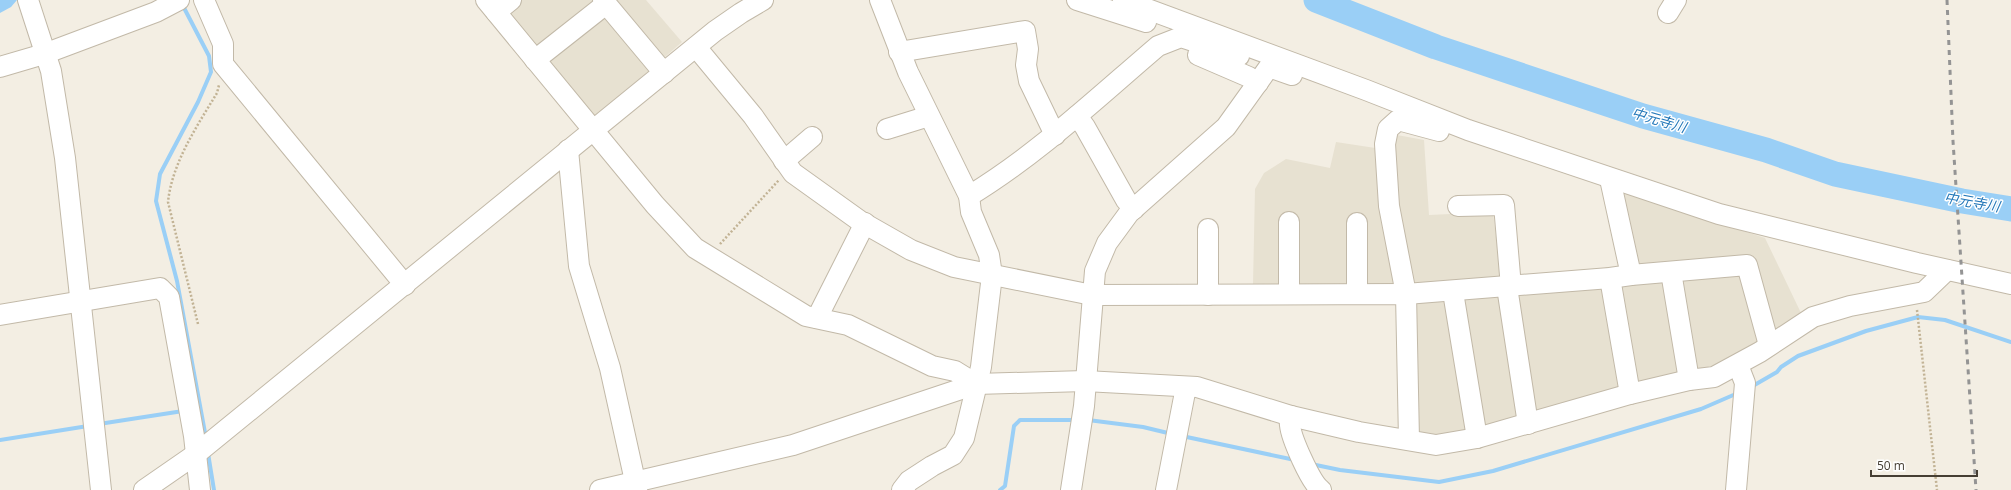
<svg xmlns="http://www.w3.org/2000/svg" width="2011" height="490" font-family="'Open Sans','Noto Sans JP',sans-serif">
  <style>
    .residential { fill: #e7e1d1 }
    .water { fill: #9acff6 }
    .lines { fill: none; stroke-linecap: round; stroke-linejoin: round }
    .stream { stroke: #9acff6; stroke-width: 4 }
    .river { stroke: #9acff6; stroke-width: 25 }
    .minor-casing { stroke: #c2b9a8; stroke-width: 22 }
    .path { stroke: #c2b395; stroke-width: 2.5; stroke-dasharray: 2 2; stroke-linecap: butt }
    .minor { stroke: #fff; stroke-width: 20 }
    .rail { stroke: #949494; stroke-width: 3; stroke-dasharray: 5 5; stroke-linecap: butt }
    .labels { text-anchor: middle; stroke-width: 3; stroke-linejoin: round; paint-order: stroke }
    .water-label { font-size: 14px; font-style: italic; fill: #2478b9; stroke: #fff }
  </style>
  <rect width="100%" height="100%" fill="#f3eee3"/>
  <g class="residential">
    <polygon points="493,0 646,0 682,42 595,118"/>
    <polygon points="1397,135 1424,140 1429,215 1493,212 1501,279 1393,285 1253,285 1255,189 1264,173 1286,159 1330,168 1336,142 1395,151"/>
    <polygon points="1618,190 1765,238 1801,313 1726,362 1483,427 1428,439 1415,427 1412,301 1639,281"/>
  </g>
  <polygon class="water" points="0,0 17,0 11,7 0,13"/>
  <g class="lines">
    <g class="stream">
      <polyline points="182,4 209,56 211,72 198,102 160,174 156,201 177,281 206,438"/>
      <polyline points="1751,387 1777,372 1781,367 1798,356 1866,331 1918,317 1945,320 2011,342"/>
      <polyline points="1088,420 1143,427 1172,434"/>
      <polyline points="99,424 183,411"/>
      <polyline points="1182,436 1295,460"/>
      <polyline points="0,440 88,426"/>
      <polyline points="208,453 214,490"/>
      <polyline points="1311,464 1340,470 1439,482 1493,471 1701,409 1738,393"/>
      <polyline points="1000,490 1005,486 1014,426 1020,420 1077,420"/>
    </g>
    <polyline class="river" points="1316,0 1436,47 1643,116 1766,150 1835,174 1962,201 2011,209"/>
    <g class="minor-casing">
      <g id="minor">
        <polyline points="28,0 51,71 65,158 101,490"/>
        <polyline points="204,0 223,44 223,64 405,285"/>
        <polyline points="486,0 655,205 695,248 806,316 848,325 932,366 955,371 976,384"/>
        <polyline points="603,0 664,73"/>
        <polyline points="880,0 908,72 969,196 971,212 989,255 992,275 981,367 964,438 953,455 932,466 909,481 902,490"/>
        <polyline points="1077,0 1146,22"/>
        <polyline points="1123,0 1366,90 1468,130 1719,214 1917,263 2011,284"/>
        <polyline points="496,12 511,0"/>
        <polyline points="1668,13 1676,0"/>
        <polyline points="696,47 753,116 793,173 860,221 911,250 954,267 1092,295 1406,294 1409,440"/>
        <polyline points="899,52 1025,31 1028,49 1026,65 1029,81 1055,135"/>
        <polyline points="1198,55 1249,77 1258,83"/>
        <polyline points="535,60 606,4"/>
        <polyline points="0,67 44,54 156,12 179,0"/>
        <polyline points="1077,116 1085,127 1126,200 1134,209"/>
        <polyline points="887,129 929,116"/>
        <polyline points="1439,131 1398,120 1388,129 1385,144 1389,206 1406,294 1610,278 1631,275 1747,265 1769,345"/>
        <polyline points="568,150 579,266 610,368 637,490"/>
        <polyline points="784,161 812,137"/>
        <polyline points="1610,179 1631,275"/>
        <path d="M969 196C1038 154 1097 98 1158 46L1181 37 1239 56"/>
        <polyline points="1458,206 1504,205 1511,287"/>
        <polyline points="1357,223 1357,294"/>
        <polyline points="1671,272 1689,380"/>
        <polyline points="1610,278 1630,394"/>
        <polyline points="1507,287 1528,424"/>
        <polyline points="1453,292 1477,438"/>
        <polyline points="1289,294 1289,222"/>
        <polyline points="1208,295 1208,229"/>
        <polyline points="0,315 160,288 169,297 194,436 200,490"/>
        <polyline points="817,318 865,223"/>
        <path d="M1291 416C1291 419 1289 422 1290 425 1291 438 1311 483 1321 490"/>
        <polyline points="144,490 196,454 715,31 741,13 763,0"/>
        <polyline points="600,490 793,445 976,384 1085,381 1197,387 1291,416 1359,432 1436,445 1477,438 1630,394 1689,380 1714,377 1760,352 1813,317 1850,306 1924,292 1947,270"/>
        <polyline points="1071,490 1084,406 1095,271 1107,243 1129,213 1226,127 1269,67 1292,75"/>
        <polyline points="1166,490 1186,387"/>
        <polyline points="1736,490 1745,383 1738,365"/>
      </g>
    </g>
    <g class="path">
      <polyline points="720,244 779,180"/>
      <polyline points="1917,310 1937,490"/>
      <path d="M198 324 168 202C172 163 197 126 217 93L219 85"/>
    </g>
    <use href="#minor" class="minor"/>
    <polyline class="rail" points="1947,0 1953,141 1976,490"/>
  </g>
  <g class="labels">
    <g class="water-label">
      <text transform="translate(1659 120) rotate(16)" y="5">中元寺川</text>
      <text transform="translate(1972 202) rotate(10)" y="5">中元寺川</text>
    </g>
  </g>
  <path d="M1871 470v6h106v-6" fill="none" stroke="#453e33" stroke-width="2"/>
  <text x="1877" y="470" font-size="12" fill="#453e33" stroke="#ffffff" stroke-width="3" paint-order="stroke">50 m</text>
</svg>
